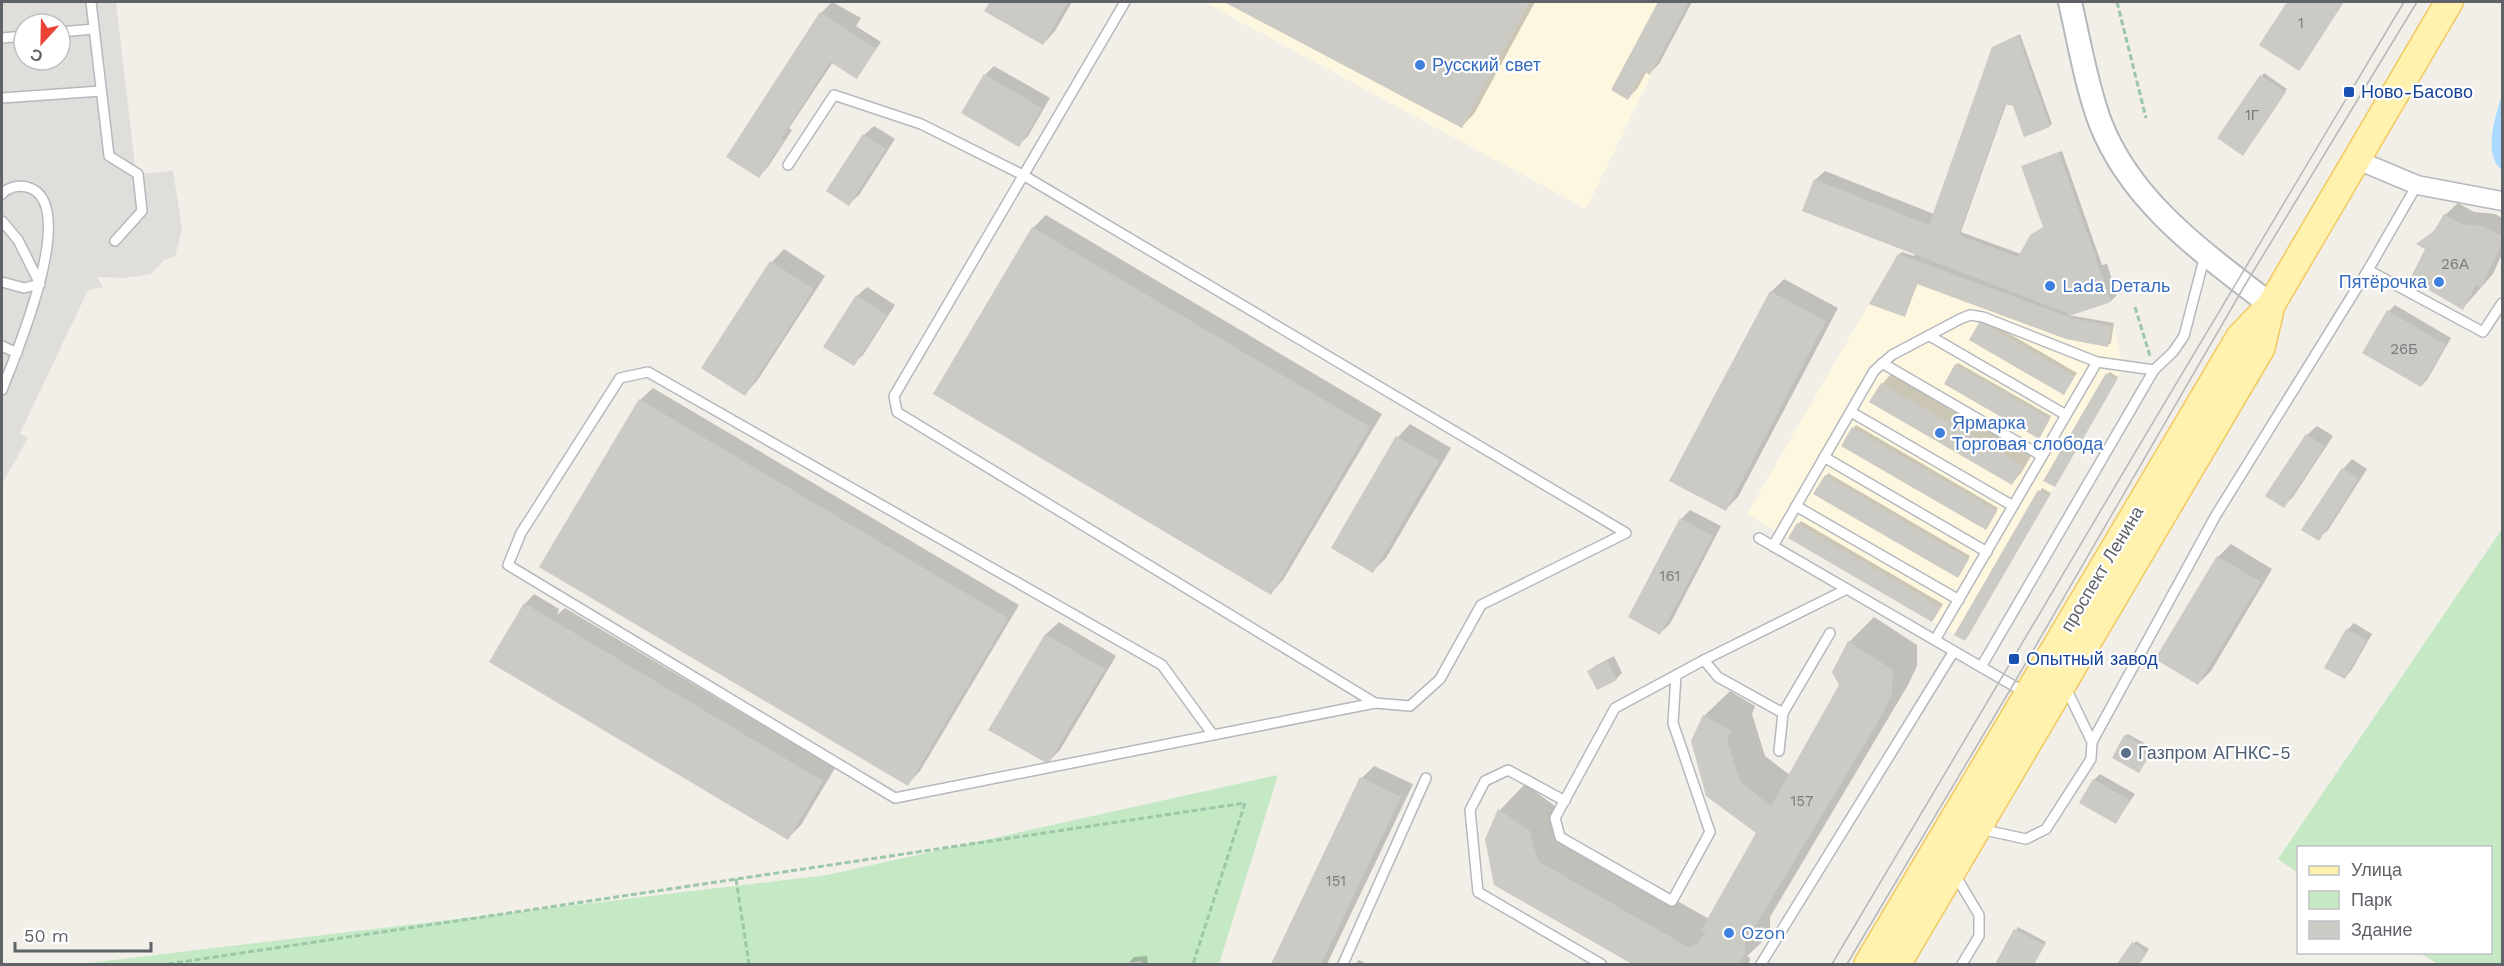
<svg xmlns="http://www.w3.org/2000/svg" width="2504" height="966" font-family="'Work Sans',sans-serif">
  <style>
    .commercial { fill: #fef7e0 }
    .industrial { fill: #e0deda; fill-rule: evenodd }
    .green { fill: #c5e8c5 }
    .water { fill: #aadaff }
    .shadow { fill: #0003 }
    .building { fill: #cccac5 }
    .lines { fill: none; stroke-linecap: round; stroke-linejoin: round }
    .service-casing { stroke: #b5b8bc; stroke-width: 12 }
    .minor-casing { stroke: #b5b8bc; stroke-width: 21 }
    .tertiary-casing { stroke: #b5b8bc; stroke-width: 26 }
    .primary-casing { stroke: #f2c960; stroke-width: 30 }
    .path { stroke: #9cc7a9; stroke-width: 3; stroke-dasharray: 6 3; stroke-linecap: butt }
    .service { stroke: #fff; stroke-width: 9 }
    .minor { stroke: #fff; stroke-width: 18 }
    .tertiary { stroke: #fff; stroke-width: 22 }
    .primary { stroke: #fff2af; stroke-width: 27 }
    .tram { stroke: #b6b7b8; stroke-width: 1.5 }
    .shop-dot { fill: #3f7fe0; stroke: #fff; stroke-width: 2 }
    .transit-dot { fill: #1a4fb4; stroke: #fff; stroke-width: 2 }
    .service-dot { fill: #5c6f8a; stroke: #fff; stroke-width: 2 }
    .labels { text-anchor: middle; stroke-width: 4.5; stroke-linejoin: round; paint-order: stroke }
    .number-label { font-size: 15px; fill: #7a7d7f }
    .shop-label { font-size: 18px; fill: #366cbe; stroke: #fff; text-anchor: start }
    .transit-label { font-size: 18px; fill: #164399; stroke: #fff; text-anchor: start }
    .street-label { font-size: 18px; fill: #5f6368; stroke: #fff }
    .service-label { font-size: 18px; fill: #4e5e75; stroke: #fff; text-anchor: start }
  </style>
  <rect width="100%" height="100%" fill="#f1efe8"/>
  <g class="commercial">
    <polygon points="1204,2 1687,2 1586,209"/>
    <polygon points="1898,254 2071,318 2114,326 2123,368 1965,641 1747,514"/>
  </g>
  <path class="industrial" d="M2 2H116L136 174 173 171 182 229 175 256 163 261 151 274 125 278 97 277 103 287 88 290 20 433 28 438 2 484ZM24 24H60V60H24Z"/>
  <g class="green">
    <polygon points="2502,529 2502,964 2438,964 2420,953 2490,952 2490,848 2298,848 2298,873 2278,859"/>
    <polygon points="1278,775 1219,964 80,964 827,875"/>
  </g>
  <path class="water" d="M2502 95V170C2482 154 2496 115 2502 95Z"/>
  <g class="shadow">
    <polygon points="832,2 861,18 856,26 881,42 857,77 833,62 789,128 792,130 768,167 759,176 821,13"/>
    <polygon points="991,2 1072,2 1055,31 1043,44 986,11"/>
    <polygon points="1228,2 1535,2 1474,114 1462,126"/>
    <polygon points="1660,2 1692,2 1659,64 1650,73 1647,71 1637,89 1628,98 1613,90"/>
    <polygon points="2289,2 2343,2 2302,67 2262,45"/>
    <polygon points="2020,34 2052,124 2049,126 2007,102 1961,232 2021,254 2044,227 2023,166 2062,151 2102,265 2107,264 2117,295 2111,301 2068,315 2114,323 2111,343 2108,345 1918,283 1904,316 1899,255 1902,252 1914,256 1915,254 1815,180 1825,171 1934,214 1993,48"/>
    <polygon points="994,66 1050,98 1028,136 1018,146 985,75"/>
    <polygon points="2264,73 2287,89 2245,151 2219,138"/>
    <polygon points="874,126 895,139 859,195 849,204 864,135"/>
    <polygon points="2458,203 2474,212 2495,214 2502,218 2502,254 2493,274 2463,308 2426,249 2419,244 2439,226 2445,215"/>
    <polygon points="1046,215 1382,414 1283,580 1271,593 1033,228"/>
    <polygon points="784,249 825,276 757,381 745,394 703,368 772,262"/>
    <polygon points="1784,279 1838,308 1738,497 1726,509 1771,292"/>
    <polygon points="867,287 895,305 863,355 853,364 857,296"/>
    <polygon points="2395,305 2451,338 2427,380 2421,386 2364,352 2389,311"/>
    <polygon points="1984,319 2077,373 2066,390 1971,339"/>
    <polygon points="1958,363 2051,416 2041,434 1956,365"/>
    <polygon points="2110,372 2118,377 2057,483 2107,374"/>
    <polygon points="1891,374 2031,456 2021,473 2012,483 1882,384"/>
    <polygon points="653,388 1019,605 920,771 908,784 640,400"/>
    <polygon points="1410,424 1451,448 1386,558 1373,571 1398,437"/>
    <polygon points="1856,425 1998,508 1988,526 1853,428"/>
    <polygon points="2317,426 2333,436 2293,497 2284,506 2307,435"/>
    <polygon points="2352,459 2367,469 2328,530 2318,539 2343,469"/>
    <polygon points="1828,473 1970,556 1960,574 1826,476"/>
    <polygon points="2042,488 2051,493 1968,636 1956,634"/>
    <polygon points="1690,510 1721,526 1670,624 1660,633 1681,519"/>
    <polygon points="1801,521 1943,604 1935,617 1798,524"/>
    <polygon points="2231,544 2272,569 2211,671 2198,684 2218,557"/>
    <polygon points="534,594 559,609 557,615 565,608 835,768 801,825 788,838 525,604"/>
    <polygon points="1874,617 1917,645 1917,666 1908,685 1770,917 1770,928 1761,943 1747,956 1750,958 1749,964 1634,964 1496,884 1486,839 1500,810 1525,784 1555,806 1563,836 1709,919 1758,833 1704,716 1730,691 1755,706 1752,714 1765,756 1790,775 1841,685 1849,642"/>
    <polygon points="1059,622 1116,656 1060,750 1047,763 990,729 1046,634"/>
    <polygon points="2354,623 2372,634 2351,671 2345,677 2326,667 2348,629"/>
    <polygon points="1614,656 1622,673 1616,679 1589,672 1595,666"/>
    <polygon points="2128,734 2153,748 2139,772 2125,736"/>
    <polygon points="1374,766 1413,784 1327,964 1273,964 1362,778"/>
    <polygon points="2100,774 2135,794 2116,822 2094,780"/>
    <polygon points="2018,927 2046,942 2034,964 1997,964"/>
    <polygon points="2136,941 2149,949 2139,964 2119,964"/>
    <polygon points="1147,956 1148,964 1128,964 1134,957"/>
    <polygon points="1359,960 1367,964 1355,964"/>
  </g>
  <g class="building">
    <polygon points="990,2 1068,2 1043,45 984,11"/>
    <polygon points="1224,2 1530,2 1462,128"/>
    <polygon points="1658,2 1689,2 1650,75 1643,71 1628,100 1611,90"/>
    <polygon points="2287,2 2344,2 2299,71 2259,45"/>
    <polygon points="820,12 876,49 857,79 830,62 781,138 784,140 759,178 726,157"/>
    <polygon points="2018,35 2050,127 2024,137 2013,106 2005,104 1959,235 2018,257 2030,235 2043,227 2021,166 2059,152 2111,302 2072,315 1802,211 1814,179 1929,225 1992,47"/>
    <polygon points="984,74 1042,108 1019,147 961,113"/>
    <polygon points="2260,75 2286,92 2243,156 2217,138"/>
    <polygon points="863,134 886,149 849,206 826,191"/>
    <polygon points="2444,214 2461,224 2482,226 2502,236 2502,243 2481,288 2476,285 2463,310 2410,279 2425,249 2416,244 2434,231"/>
    <polygon points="1032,227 1370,427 1271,595 933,394"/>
    <polygon points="1898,254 2071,318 2112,326 2108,347 2066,339 1917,284 1905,317 1869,304"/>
    <polygon points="770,261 814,289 745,396 701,368"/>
    <polygon points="1770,291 1826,321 1726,511 1669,481"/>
    <polygon points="856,295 887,315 854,366 823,347"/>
    <polygon points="2387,310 2446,345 2421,387 2362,353"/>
    <polygon points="1980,321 2075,376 2064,395 1969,340"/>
    <polygon points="1955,364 2050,419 2039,439 1944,384"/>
    <polygon points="2106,373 2117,380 2055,487 2043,481"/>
    <polygon points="1881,383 2023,465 2012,485 1869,402"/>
    <polygon points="639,399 1008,618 908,786 539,567"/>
    <polygon points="1852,427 1997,511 1986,530 1841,446"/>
    <polygon points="2306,434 2325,446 2284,508 2265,496"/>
    <polygon points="1396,436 1439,461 1373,573 1331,548"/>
    <polygon points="2342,468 2359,479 2319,541 2301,530"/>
    <polygon points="1825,475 1969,559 1958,578 1813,494"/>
    <polygon points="2038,490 2049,496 1965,641 1954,635"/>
    <polygon points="1680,518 1713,536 1660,635 1628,617"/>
    <polygon points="1797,523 1941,607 1932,622 1788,538"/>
    <polygon points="2217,556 2261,582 2198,685 2155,659"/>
    <polygon points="524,603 823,781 788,840 489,662"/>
    <polygon points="2346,629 2367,640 2345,679 2324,668"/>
    <polygon points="1045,634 1105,669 1048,764 988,730"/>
    <polygon points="1848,641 1893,670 1892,692 1884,712 1745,943 1745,954 1739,964 1632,964 1494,885 1485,839 1498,809 1530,831 1538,861 1688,947 1697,944 1706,932 1701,930 1756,833 1706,796 1691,741 1703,715 1731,731 1727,740 1740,781 1771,806 1839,685 1832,672"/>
    <polygon points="1607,661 1617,680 1597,690 1587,671"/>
    <polygon points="2124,735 2152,751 2139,773 2112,758"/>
    <polygon points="1360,777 1401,797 1321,964 1271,964"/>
    <polygon points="2093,779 2130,800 2116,824 2079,803"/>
    <polygon points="2014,929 2045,945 2034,964 1995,964"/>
    <polygon points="2132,942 2147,953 2139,964 2117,964"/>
    <polygon points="1141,961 1142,964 1126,964 1125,963"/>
  </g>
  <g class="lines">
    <g class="service-casing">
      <g id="service">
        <polyline points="91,2 109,156 138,174 142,211 115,241"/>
        <polyline points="60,32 94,29"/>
        <polyline points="2,38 24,36"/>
        <polyline points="2,98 101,91"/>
        <polyline points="788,165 834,95 921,124 1023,175 1626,533 1481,605 1440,679 1410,706 1375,703 897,412 894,396 1125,2"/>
        <path d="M2 194C8 187 18 185 27 187 82 201 15 356 2 390"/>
        <polyline points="2,221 18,240 40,284 24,288 2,282"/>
        <polyline points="2368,270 2483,332 2502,303"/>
        <polyline points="1930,336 2066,415"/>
        <polyline points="2,346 17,353"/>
        <polyline points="1882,363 2042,456"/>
        <polyline points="1851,412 2013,506"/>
        <polyline points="1824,457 1987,552"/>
        <polyline points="1796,506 1959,600"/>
        <polyline points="1759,538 2026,693"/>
        <polyline points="1773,546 1874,371 1892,355 1960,319 1970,315 1983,317 2097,362 2154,370"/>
        <polyline points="1935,640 2097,362"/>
        <polyline points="1704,660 1718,677 1783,713 1830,633"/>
        <polyline points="1981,667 2154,370 2173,352 2184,336 2205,255"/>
        <polyline points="1676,675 1673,723 1710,832 1672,901 1560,837 1555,818 1615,708 1704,660 1847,589"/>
        <polyline points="1213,735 1162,665 648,372 620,378 521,533 508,565 895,798 1375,703"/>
        <polyline points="2092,742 2216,515 2368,270 2417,185"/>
        <polyline points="1779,751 1783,713"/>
        <polyline points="1565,801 1508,770 1485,781 1470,810 1478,892 1601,964"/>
        <polyline points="1980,829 2026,839 2046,829 2091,759 2092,742 2065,686"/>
        <polyline points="1954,873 1979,915 1979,936 1962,964"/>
        <polyline points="1343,964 1426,778"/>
        <polyline points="1761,964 1954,651"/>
      </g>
    </g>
    <g class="minor-casing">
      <polyline id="minor" points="2355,159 2417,185 2502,201"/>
    </g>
    <g class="tertiary-casing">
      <path id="tertiary" d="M2070 2C2079 41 2086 84 2100 122 2131 203 2205 254 2271 305"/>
    </g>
    <g class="primary-casing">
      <g id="primary">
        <polyline points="1868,964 2240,337 2271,305 2449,2"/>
        <polyline points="1897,964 2261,348 2271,305"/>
      </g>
    </g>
    <g class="path">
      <polyline points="2117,2 2146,118"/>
      <polyline points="2135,307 2150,356"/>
      <polyline points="736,879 749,964"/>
      <polyline points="168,964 1245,803 1193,964"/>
    </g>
    <use href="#service" class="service"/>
    <use href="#minor" class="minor"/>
    <use href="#tertiary" class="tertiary"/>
    <use href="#primary" class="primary"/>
    <g class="tram">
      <path d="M1832 964C2023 644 2211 321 2404 2"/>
      <polyline points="1847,964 2013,685 2245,285 2417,2"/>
    </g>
  </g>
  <g class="shop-dot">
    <circle cx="1420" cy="65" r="6"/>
    <circle cx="2439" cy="282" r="6"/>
    <circle cx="2050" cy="286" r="6"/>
    <circle cx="1940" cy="433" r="6"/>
    <circle cx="1729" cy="933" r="6"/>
  </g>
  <g class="transit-dot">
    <rect x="2343" y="86" width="12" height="12" rx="3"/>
    <rect x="2008" y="653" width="12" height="12" rx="3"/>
  </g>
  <circle class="service-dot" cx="2126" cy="753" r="6"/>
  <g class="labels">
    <g class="number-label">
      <text x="2301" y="28">1</text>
      <text x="2252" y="120">1Г</text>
      <text x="2455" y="269">26А</text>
      <text x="2404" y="354">26Б</text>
      <text x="1670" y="581">161</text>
      <text x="1802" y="806">157</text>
      <text x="1336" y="886">151</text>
    </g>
    <g class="shop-label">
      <text x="1432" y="71">Русский свет</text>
      <text x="2427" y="288" text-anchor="end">Пятёрочка</text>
      <text x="2062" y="292">Lada Dеталь</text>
      <text x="1952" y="429">Ярмарка<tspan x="1952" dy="21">Торговая слобода</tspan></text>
      <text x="1741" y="939">Ozon</text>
    </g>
    <g class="transit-label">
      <text x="2361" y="98">Ново-Басово</text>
      <text x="2026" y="665">Опытный завод</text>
    </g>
    <g class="street-label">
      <text transform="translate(2102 569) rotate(-59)" y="6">проспект Ленина</text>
    </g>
    <g class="service-label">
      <text x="2138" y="759">Газпром АГНКС-5</text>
    </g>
  </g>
  <rect width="2504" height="966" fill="none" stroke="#5f6368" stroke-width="6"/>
  <rect x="2297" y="846" width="195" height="108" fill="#ffffff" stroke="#bfc1c3" stroke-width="1.5"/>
  <rect x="2309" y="866" width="30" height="9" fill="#fff2af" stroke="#bfc1c3" stroke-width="1.5"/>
  <text x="2351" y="876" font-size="18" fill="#5f6368">Улица</text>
  <rect x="2309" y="891" width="30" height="18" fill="#c5e8c5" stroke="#bfc1c3" stroke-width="1.5"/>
  <text x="2351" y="906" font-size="18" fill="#5f6368">Парк</text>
  <rect x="2309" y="921" width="30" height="18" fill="#cccac5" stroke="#bfc1c3" stroke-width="1.5"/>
  <text x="2351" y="936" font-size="18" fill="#5f6368">Здание</text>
  <g transform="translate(42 42) rotate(202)"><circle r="28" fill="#ffffff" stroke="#bfc1c3" stroke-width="1.5"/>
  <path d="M0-4.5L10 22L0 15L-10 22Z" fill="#ea4335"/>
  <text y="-9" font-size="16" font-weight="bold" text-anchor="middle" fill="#5f6368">С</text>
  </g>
  <path d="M15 942v9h136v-9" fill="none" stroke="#5f6368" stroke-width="3"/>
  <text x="24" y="942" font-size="18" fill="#5f6368" stroke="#ffffff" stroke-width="4.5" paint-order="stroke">50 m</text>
</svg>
